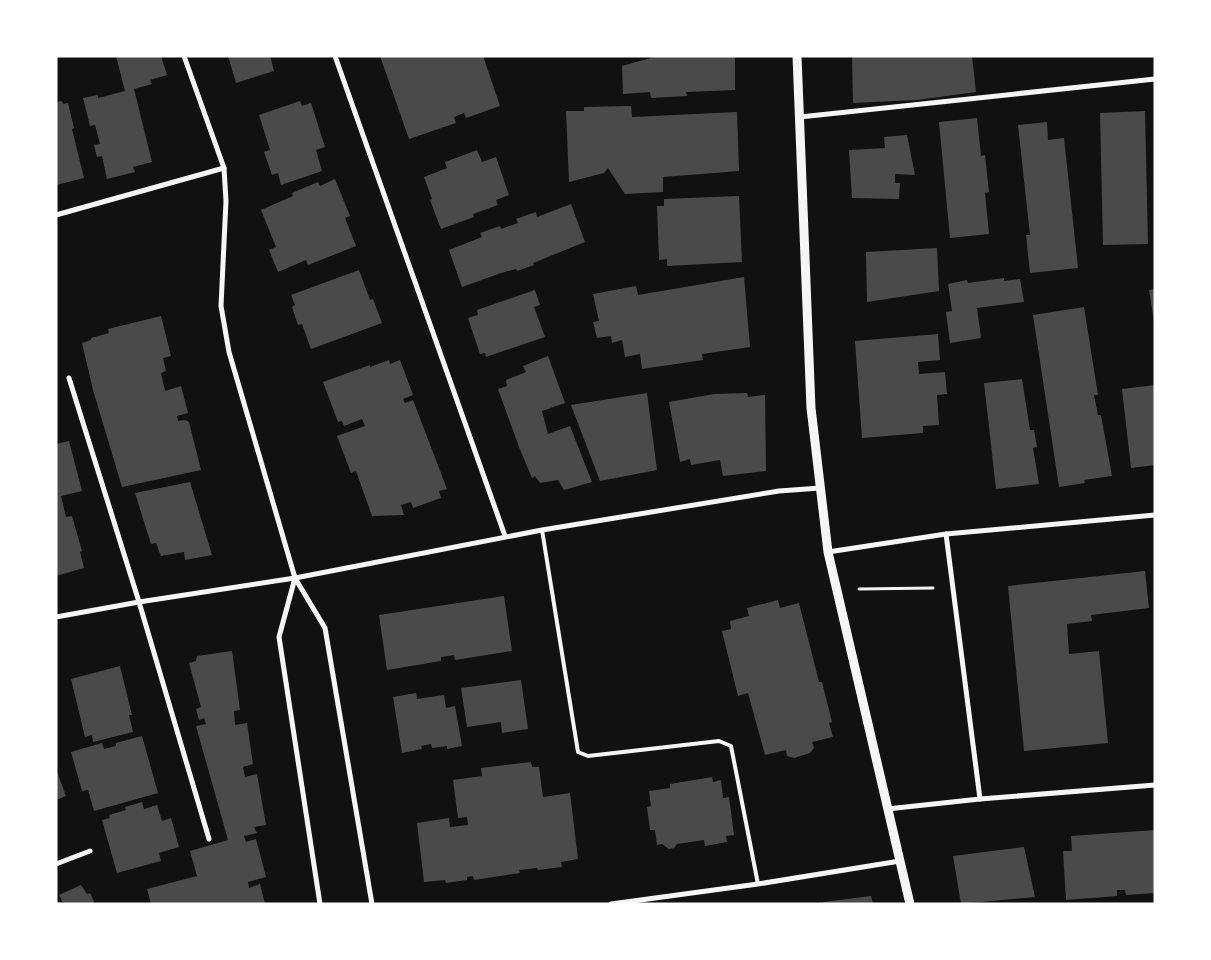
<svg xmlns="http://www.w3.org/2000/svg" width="1211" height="960" font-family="Manrope,sans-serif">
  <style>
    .building { fill: #4a4a4a }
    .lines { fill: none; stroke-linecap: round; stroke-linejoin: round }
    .path { stroke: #f5f5f5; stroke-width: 3 }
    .service { stroke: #f5f5f5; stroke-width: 4 }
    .minor { stroke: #f5f5f5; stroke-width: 5 }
    .tertiary { stroke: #f5f5f5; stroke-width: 9 }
  </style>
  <rect width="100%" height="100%" fill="#111"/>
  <g class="building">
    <polygon points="116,56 161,56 167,75 150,80 152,84 134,89 152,162 133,167 135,172 107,179 102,156 97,157 94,145 100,144 95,125 90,126 83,98 98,95 98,98 125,91"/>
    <polygon points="228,56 270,56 274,71 236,83"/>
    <polygon points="380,56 483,56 500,106 466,118 464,113 454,117 456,123 409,139"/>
    <polygon points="658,56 735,56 735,90 686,92 687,96 651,98 650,92 623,94 622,66"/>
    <polygon points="852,56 972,56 976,92 917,100 853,103"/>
    <polygon points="62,101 63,104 68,103 74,128 72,129 84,178 56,185 56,102"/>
    <polygon points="300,101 302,106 311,103 325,147 316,150 322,171 281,185 278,173 272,175 264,152 270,150 259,115"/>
    <polygon points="631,106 632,117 737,112 739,171 663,177 663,192 625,194 608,168 604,173 569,182 566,111 584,111 584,107"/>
    <polygon points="1145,111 1148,244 1103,245 1100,113"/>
    <polygon points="977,118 981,156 985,155 989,192 985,193 989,234 950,238 939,122"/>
    <polygon points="1047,122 1048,140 1064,138 1078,268 1030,273 1026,235 1030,235 1018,125"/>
    <polygon points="907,135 915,175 895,174 895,183 900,183 899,199 852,198 849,150 885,148 884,137"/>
    <polygon points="477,150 482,162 496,157 509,195 496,200 498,205 473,214 474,217 441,229 430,200 432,199 424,177 447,168 445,162"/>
    <polygon points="335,179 350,216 345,218 356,246 308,265 306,260 278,272 269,250 276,247 261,210 293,196 292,193 318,182 320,186"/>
    <polygon points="739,196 742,262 667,266 667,259 659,260 657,206 664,206 664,199"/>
    <polygon points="571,204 585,242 533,263 534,265 517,271 516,269 501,273 462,287 449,250 482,237 480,233 500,226 501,229 518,223 516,219 536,212 537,217"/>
    <polygon points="937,248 939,291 867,302 866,252"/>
    <polygon points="359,270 370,300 373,299 382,323 311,349 302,324 298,325 292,307 295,305 291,295"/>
    <polygon points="744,277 750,347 702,354 703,360 642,369 640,354 625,357 622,340 612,343 611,336 597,338 593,322 599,321 593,294 636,286 638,295"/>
    <polygon points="1004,278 1004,281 1020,279 1024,302 977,308 981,338 950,343 946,312 952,311 948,284 967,280 968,283"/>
    <polygon points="1155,289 1155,321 1154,321 1149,290"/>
    <polygon points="535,290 540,305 534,307 545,337 486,357 485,353 480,354 468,318 478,315 477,310"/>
    <polygon points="1084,307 1098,395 1094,395 1098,415 1101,415 1112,476 1084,480 1085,483 1059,487 1033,315"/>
    <polygon points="161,316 171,356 163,358 166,371 161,373 165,391 181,386 188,413 177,416 178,421 185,420 189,422 201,470 122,487 93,390 82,343 91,340 91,338 109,333 108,329"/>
    <polygon points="938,334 940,360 918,362 919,374 945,372 947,394 937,395 939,425 923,426 923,433 862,438 855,341"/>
    <polygon points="548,356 565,403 542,411 548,434 570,426 592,482 564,490 558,480 540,483 535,476 532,478 519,447 498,389 507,386 506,380 526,372 523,366"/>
    <polygon points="389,360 390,364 400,360 413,395 403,399 405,403 413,400 447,489 439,491 441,498 413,508 411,502 401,505 404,515 372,516 356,471 351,473 337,436 365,426 362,419 344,426 342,421 338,422 323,382 370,365 370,367"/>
    <polygon points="1022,379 1030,430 1034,430 1037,447 1033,448 1039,484 996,489 984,383"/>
    <polygon points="1155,385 1155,465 1131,468 1122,389"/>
    <polygon points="647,393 657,470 600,481 571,405"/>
    <polygon points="747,393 748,397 765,395 766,471 723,476 720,460 691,465 690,459 680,462 669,402 714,394"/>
    <polygon points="69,441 82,491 61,496 66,517 72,516 82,551 80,552 84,568 56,576 56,444"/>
    <polygon points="190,482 212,555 185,560 184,552 161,556 156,543 151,544 135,493"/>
    <polygon points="1145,571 1149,608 1091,615 1092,621 1067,624 1069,654 1099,651 1108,743 1024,751 1008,586"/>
    <polygon points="504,596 512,651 455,660 454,655 441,657 441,661 387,670 379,615"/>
    <polygon points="778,600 780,608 799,603 819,682 822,682 832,722 829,723 833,737 812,742 814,748 810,753 794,758 787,756 786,750 765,755 748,693 738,696 722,631 731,629 730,621 749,616 747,608"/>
    <polygon points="232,651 240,710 234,711 235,725 247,723 253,764 243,767 245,777 257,774 266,825 254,827 257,833 244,836 246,842 256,839 266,877 248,882 249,888 260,884 265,904 151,904 147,889 197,876 190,851 228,840 196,726 206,724 204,718 199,720 196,709 201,707 189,663 196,661 197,656"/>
    <polygon points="120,666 132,715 129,715 133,732 93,742 92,735 85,737 71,679"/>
    <polygon points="521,680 528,729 502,733 501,722 467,727 461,688"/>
    <polygon points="416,693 417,699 444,695 446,708 455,706 462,746 447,749 447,746 432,748 431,744 421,746 422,749 402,753 393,697"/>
    <polygon points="142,736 158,793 94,811 88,790 82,791 71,752 102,743 104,749 116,746 116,743"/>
    <polygon points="531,762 532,767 539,767 543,797 570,793 578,859 561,862 562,867 538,870 537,868 519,870 520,873 474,880 473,876 467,877 467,880 446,883 445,880 424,882 417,823 449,818 450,827 468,825 467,817 458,818 453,780 482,776 481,768"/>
    <polygon points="56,769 66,796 56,800"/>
    <polygon points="712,777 713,782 721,780 723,798 729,797 734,835 726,836 727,842 705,846 704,840 677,844 674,848 669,849 662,844 657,845 655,830 650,830 647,807 651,806 649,791 670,788 670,784"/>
    <polygon points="142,802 144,809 157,805 162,821 171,818 179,847 159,853 161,861 117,873 102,820 110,818 109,815 126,810 125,807"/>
    <polygon points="1155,830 1155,893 1126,895 1125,890 1117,890 1117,896 1066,900 1063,851 1072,851 1071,836"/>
    <polygon points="1024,847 1035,897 961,904 953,856"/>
    <polygon points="81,885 87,894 90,893 95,904 56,904 56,901 63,903 59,895"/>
    <polygon points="871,896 873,904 823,904 823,902"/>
  </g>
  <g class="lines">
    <polyline class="path" points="859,589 933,588"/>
    <polyline class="service" points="542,530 578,752 588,756 719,741 731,746 758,884"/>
    <g class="minor">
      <polyline points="184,56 224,168 226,201 221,306 229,352 295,578 325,628 372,904"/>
      <polyline points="335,56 505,536"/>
      <polyline points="800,117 1155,79"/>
      <polyline points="56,215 224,168"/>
      <polyline points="69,378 139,602 209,839"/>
      <polyline points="946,534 980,799"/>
      <polyline points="828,552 946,534 1155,515"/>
      <polyline points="295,578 279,637 320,904"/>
      <polyline points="56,617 139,602 295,578 542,530 779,491 820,488"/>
      <polyline points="887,809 980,799 1155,785"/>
      <polyline points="56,864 90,851"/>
      <polyline points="611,904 758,884 900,861"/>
    </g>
    <polyline class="tertiary" points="797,56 811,408 828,552 910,904"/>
  </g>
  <rect width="1211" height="960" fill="none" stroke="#ffffff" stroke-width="115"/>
</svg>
